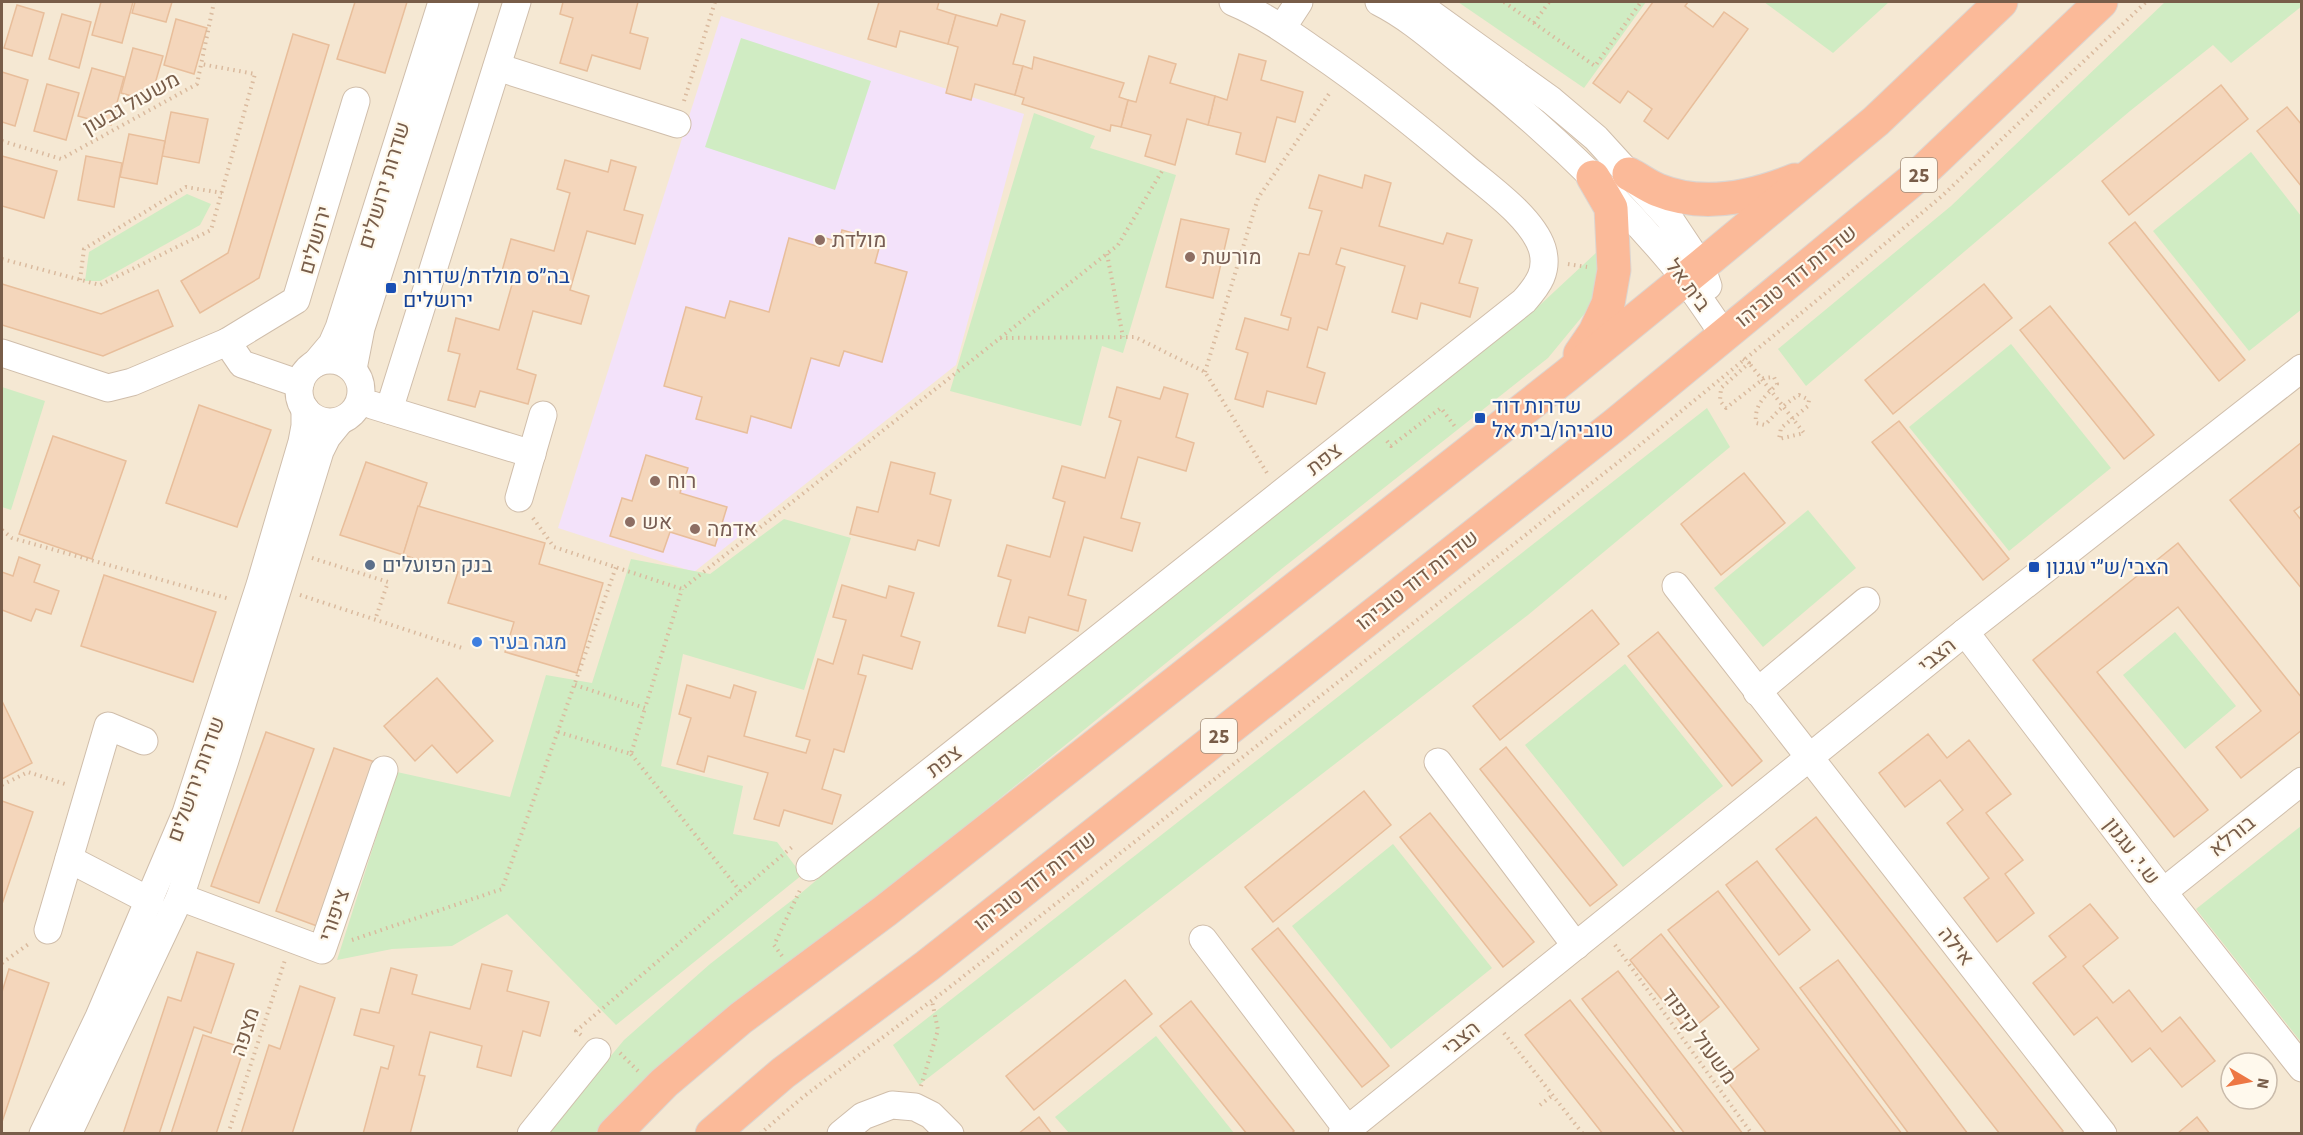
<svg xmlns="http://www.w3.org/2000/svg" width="2303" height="1135" font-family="'Source Sans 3',Heebo,sans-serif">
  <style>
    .residential { fill: #f5e8d3; fill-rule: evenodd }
    .education { fill: #f3e2fa }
    .green { fill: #d0ecc3 }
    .building { fill: #f4d6bb; stroke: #e8be9b; stroke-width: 1.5 }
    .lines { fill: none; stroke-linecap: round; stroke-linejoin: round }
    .minor-casing { stroke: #d0beab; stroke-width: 29 }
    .highway-casing { stroke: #dcd5d0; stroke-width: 35 }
    .path { stroke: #daba9e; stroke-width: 4; stroke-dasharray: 1.5 4.5; stroke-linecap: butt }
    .minor { stroke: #fff; stroke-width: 27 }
    .highway { stroke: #fbba99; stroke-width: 33 }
    .education-dot { fill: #8d6e63; stroke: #fff9ed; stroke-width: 2 }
    .transit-dot { fill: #1a4fb4; stroke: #fff9ed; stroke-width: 2 }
    .service-dot { fill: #5c6f8a; stroke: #fff9ed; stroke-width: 2 }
    .shop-dot { fill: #3f7fe0; stroke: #fff9ed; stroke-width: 2 }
    .labels { text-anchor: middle; stroke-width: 4.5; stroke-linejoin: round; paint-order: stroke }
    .shield { fill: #fff9ed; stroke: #a08c7a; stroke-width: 1.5 }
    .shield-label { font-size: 20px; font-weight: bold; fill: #785d49 }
    .street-label { font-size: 21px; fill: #785d49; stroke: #fff9ed }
    .education-label { font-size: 21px; fill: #785e54; stroke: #fff9ed; text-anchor: start }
    .transit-label { font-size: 21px; fill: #164399; stroke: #fff9ed; text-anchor: start }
    .service-label { font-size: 21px; fill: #4e5e75; stroke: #fff9ed; text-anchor: start }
    .shop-label { font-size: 21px; fill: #366cbe; stroke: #fff9ed; text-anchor: start }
  </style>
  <rect width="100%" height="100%" fill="#fdf6e5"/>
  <path class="residential" d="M2 2H2301V1133L2 1134ZM2231 1063H2267V1099H2231Z"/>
  <polygon class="education" points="721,16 1024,114 956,365 694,572 558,528"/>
  <g class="green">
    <polygon points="1458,2 1646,2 1584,88"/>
    <polygon points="1764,2 1889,2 1833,53"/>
    <polygon points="2165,2 2301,2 2302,6 2231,63 2213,45 2130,111 1806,386 1778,349 1951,206"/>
    <polygon points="741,38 871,81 835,190 705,147"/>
    <polygon points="1034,113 1095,136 1090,148 1176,175 1123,353 1102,346 1081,426 950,391"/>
    <polygon points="2251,152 2301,216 2302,309 2249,351 2153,231"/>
    <polygon points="187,194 211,204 200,225 100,281 85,281 89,252"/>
    <polygon points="1598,251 1598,281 1590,307 1548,358 1274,575 869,905 717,1017 595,1133 546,1134 624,1040 710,964 800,894 897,812 1541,304"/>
    <polygon points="2011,344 2111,468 2009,551 1909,427"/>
    <polygon points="2,387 45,401 11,510 2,507"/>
    <polygon points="1707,408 1730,447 1528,615 919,1085 893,1045"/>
    <polygon points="1808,510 1856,568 1763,647 1714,588"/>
    <polygon points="784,519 851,538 804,690 683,654 661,766 743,786 733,834 777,842 802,875 616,1025 507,914 452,946 392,949 337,960 397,772 510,797 546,675 592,683 631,559 710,574"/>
    <polygon points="2175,632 2236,706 2185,749 2123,675"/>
    <polygon points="1625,664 1723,786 1623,867 1525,745"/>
    <polygon points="2301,826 2301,1042 2196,909"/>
    <polygon points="1393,844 1492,968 1391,1049 1292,926"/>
    <polygon points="1156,1036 1234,1133 1069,1133 1055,1117"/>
  </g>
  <g class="building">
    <polygon points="101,2 133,2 122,43 92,35"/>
    <polygon points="135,2 172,2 166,22 132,13"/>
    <polygon points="355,2 407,2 385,73 337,59"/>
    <polygon points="563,2 638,2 630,33 648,38 640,69 592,55 587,71 560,63 573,18 560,14"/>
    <polygon points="879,2 939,2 937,9 956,15 948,44 900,31 896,47 868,39"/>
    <polygon points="1653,2 1688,2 1685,6 1713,27 1724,12 1748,29 1668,139 1644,121 1652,109 1628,91 1620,103 1593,83"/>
    <polygon points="17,5 44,13 32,56 4,48"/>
    <polygon points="62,14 91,22 79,68 49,59"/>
    <polygon points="1001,14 1025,21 1013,64 1023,66 1015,95 975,84 971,100 946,93 958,47 948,44 956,15 997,26"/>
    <polygon points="176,19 207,28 194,74 164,65"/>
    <polygon points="293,34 329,45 259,278 200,313 181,281 228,253"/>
    <polygon points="133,48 163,56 150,101 121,93"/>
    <polygon points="1239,54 1266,61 1261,80 1303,92 1295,122 1277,117 1265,162 1236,154 1241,133 1208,125 1215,96 1227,100"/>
    <polygon points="1149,56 1176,64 1170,83 1215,96 1208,125 1187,119 1175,165 1145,156 1151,135 1121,127 1128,100 1136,102"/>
    <polygon points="1034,57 1124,83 1119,97 1128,100 1121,127 1111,125 1110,131 1022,104 1024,98 1015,95 1023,66 1032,69"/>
    <polygon points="92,68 124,77 111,125 78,116"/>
    <polygon points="2,72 28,80 15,126 2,122"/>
    <polygon points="47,84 79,93 66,140 34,131"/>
    <polygon points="2221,85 2248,119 2129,215 2102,181"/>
    <polygon points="2287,107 2302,125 2302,187 2257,131"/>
    <polygon points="171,112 208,119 199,163 162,156"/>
    <polygon points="129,134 165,141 157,184 120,177"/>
    <polygon points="2,156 57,171 44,218 2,206"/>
    <polygon points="86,156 122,163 114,207 78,200"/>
    <polygon points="565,160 608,172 611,160 636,167 624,210 643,215 635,244 587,231 570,290 589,296 581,324 533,311 517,369 536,375 528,404 480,391 475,407 448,400 460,354 448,351 456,318 499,330 515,274 502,271 511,239 554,251 570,193 557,189"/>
    <polygon points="1319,175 1362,188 1365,175 1391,183 1379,226 1443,244 1447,233 1472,240 1459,283 1478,288 1470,317 1421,303 1417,319 1392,312 1405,266 1341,248 1336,264 1345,267 1327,330 1318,327 1307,367 1325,373 1316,404 1267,391 1263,407 1235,399 1248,353 1236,349 1245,318 1288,330 1291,318 1281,315 1299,253 1309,255 1322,211 1309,208"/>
    <polygon points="1181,219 1229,229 1213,298 1166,287"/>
    <polygon points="2135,222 2245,360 2219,381 2109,243"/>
    <polygon points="842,230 881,241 875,263 907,272 882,362 844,351 839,366 811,358 791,428 751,416 747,433 696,419 702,397 664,386 686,307 725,318 730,301 769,312 789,238 820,247 822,237 839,242"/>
    <polygon points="2,284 101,314 158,290 173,326 103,356 2,325"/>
    <polygon points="1984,284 2012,318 1893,414 1865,380"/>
    <polygon points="2050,306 2154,435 2124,459 2020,330"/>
    <polygon points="1117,387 1160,399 1164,387 1188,394 1176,437 1194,443 1186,471 1138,457 1121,518 1140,523 1132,551 1084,537 1068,595 1086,600 1078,631 1029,617 1025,633 998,626 1011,580 998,576 1007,545 1050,557 1065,502 1053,498 1062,466 1105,478 1121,421 1109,417"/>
    <polygon points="199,405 271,430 237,527 166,503"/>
    <polygon points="1899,421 2009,559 1983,580 1872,442"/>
    <polygon points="53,436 126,461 92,559 19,534"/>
    <polygon points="2302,442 2302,505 2294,511 2302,521 2302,589 2230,500"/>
    <polygon points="646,455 688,468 680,493 727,507 715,546 670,532 663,552 610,536 622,498 632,501"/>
    <polygon points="366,462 427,483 403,555 340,535"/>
    <polygon points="891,462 935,473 930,494 951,500 939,546 918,540 915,550 850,534 857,507 878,512"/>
    <polygon points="1744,473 1785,523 1721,575 1681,524"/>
    <polygon points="418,506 545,543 539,564 603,583 577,673 505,652 514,622 448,603 458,572 403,555"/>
    <polygon points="2178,543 2302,698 2302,730 2241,778 2216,747 2261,711 2178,607 2097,672 2208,810 2174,837 2033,660"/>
    <polygon points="19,557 40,565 34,582 59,591 51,614 36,609 31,621 2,610 2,572 13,576"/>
    <polygon points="104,575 216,612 193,682 81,646"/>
    <polygon points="842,585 886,598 889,586 914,593 901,636 920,642 912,669 863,655 858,674 866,676 844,752 834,749 822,789 841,795 832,824 784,810 779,826 754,819 768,773 708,756 704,772 677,764 691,718 679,714 687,685 730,698 734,685 756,692 744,736 806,753 810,740 796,736 818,659 833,664 846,620 833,617"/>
    <polygon points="1592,610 1619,644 1500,740 1473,706"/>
    <polygon points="1658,632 1762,761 1732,786 1628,656"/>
    <polygon points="437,678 493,741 457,773 432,745 415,761 384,726"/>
    <polygon points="2,701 32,763 2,779"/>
    <polygon points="266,732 314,749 259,903 211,886"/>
    <polygon points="1928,734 1947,758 1969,740 2011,794 1986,813 2023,860 2005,874 2034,913 1997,942 1964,898 1989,878 1947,823 1963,810 1940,780 1905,807 1879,773"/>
    <polygon points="1506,747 1617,885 1590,906 1480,769"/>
    <polygon points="334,748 375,762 317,926 276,911"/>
    <polygon points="1364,791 1391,825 1273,922 1245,887"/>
    <polygon points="2,801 33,812 2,904"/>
    <polygon points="1430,813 1534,942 1503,967 1400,837"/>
    <polygon points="1816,817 2063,1131 2060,1134 2000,1134 1776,849"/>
    <polygon points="1757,861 1810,930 1779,955 1726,885"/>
    <polygon points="1718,891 1902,1134 1767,1134 1724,1077 1759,1049 1668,930"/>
    <polygon points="2090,904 2118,938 2083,966 2113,1003 2129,990 2162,1032 2180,1017 2215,1061 2182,1087 2150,1048 2132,1062 2097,1017 2074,1035 2033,983 2066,957 2049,936"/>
    <polygon points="1278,928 1389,1066 1362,1087 1252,949"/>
    <polygon points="1661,934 1719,1007 1688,1032 1630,960"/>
    <polygon points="197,952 234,964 211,1033 194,1027 159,1134 123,1134 168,997 181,1001"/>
    <polygon points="1838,960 1968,1134 1909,1134 1800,988"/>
    <polygon points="482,964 512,971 507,991 549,1002 540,1036 523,1031 511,1076 477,1067 482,1046 430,1032 419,1075 425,1076 410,1134 363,1134 381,1067 388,1069 394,1046 354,1035 361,1009 379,1013 391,968 417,975 412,994 470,1009"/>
    <polygon points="9,969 49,983 2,1122 2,992"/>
    <polygon points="1618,971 1743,1134 1685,1134 1582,999"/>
    <polygon points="1125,980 1152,1014 1034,1110 1006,1076"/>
    <polygon points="300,986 335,998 292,1134 241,1134 269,1045 280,1049"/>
    <polygon points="1570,1000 1676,1134 1603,1134 1525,1035"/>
    <polygon points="1191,1001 1294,1131 1291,1134 1247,1134 1160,1026"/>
    <polygon points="203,1035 244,1048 216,1134 171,1134"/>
    <polygon points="1039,1117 1052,1134 1018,1134"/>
    <polygon points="2197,1117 2210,1134 2177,1134"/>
  </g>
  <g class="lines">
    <g class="minor-casing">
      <g id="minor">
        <path d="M1379 2C1411 18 1439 44 1467 66 1540 124 1608 187 1668 258 1689 282 1706 309 1724 335"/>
        <polyline points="1419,5 1551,100 1596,138 1669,218 1701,266 1708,286"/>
        <polyline points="1282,28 1299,2"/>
        <polyline points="497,67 677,124"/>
        <polyline points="227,342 296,300 356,101"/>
        <polyline points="2,353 108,388 132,382 227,342 242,364 300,384"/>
        <circle cx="330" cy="391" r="31"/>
        <polyline points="316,363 332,344 339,328 442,2"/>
        <polyline points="353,369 361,328 465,2"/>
        <polyline points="372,405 532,454"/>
        <polyline points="389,410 517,2"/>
        <polyline points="519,498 543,415"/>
        <polyline points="1676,586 2103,1134"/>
        <polyline points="1965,632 2163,892 2302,1068"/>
        <polyline points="1757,692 1866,601"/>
        <polyline points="1438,762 1576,946"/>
        <polyline points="69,859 150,901"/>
        <path d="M810 867 1524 301C1538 285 1549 271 1542 248 1532 218 1491 189 1467 169 1418 127 1368 87 1315 51 1289 33 1262 14 1233 2"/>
        <polyline points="2163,892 2302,781"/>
        <polyline points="180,897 322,950 384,770"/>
        <polyline points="48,930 108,726 144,741"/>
        <polyline points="1203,939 1347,1129"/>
        <polyline points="43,1134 99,1017 186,813 260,585 302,442 305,426 305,409"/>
        <polyline points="68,1134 180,897 225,760 320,451 327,437 340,421"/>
        <polyline points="531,1134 597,1052"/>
        <polyline points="841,1134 863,1116 892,1105 915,1107 931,1115 950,1134"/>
        <polyline points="1342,1134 1965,632 2302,368"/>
      </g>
    </g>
    <g class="highway-casing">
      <g id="highway">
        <path d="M1629 174C1639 179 1648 186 1658 190 1702 208 1753 197 1795 180"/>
        <polyline points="1580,354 1595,332 1608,304 1614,270 1611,208 1593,177"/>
        <polyline points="614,1134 664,1083 741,1018 885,911 1566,376 1701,266 1876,121 2001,2"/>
        <polyline points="712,1134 783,1073 927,966 1616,424 1921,173 2101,2"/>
      </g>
    </g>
    <g class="path">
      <polyline points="1504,2 1595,66 1641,2"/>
      <polyline points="1534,23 1549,2"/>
      <polyline points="684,101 715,2"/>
      <polyline points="2,141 61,159 197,84 214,2"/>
      <polyline points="1107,254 1123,337"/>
      <polyline points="2,259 100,285 211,230 255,74 201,64"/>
      <polyline points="1568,264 1587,267"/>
      <polyline points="80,280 84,249 186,187 222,193"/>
      <polyline points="1000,338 1135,337 1205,372 1267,473"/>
      <path d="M1743 359 1749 363 1721 388 1720 401 1726 408 1762 380 1764 378 1774 377 1777 384C1765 397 1754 404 1756 423L1765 425C1776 413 1785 403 1799 395L1809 400 1808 406 1781 428 1779 439 1804 433C1786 410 1768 387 1749 363"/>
      <polyline points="1205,372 1258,198 1331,91"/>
      <polyline points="1387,441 1391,446 1441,408 1456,428"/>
      <polyline points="533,518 554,547 682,589 1118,245 1162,171"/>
      <polyline points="2,530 12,538 230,599"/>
      <polyline points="312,558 388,582 375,620"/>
      <polyline points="300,595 465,649"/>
      <polyline points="575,685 645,708 682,589"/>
      <polyline points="558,732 631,754 645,708"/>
      <polyline points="631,754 740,891"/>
      <polyline points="2,785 28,772 65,784"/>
      <polyline points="352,940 502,889 616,567"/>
      <polyline points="1615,945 1752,1134"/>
      <polyline points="782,956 774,945 801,888"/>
      <polyline points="2,963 30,943"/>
      <polyline points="1504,1033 1583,1134"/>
      <polyline points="581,1035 576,1031 792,847"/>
      <polyline points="620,1053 638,1071"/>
      <polyline points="921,1086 938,1030 932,1001"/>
      <polyline points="1540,1105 1553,1095"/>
      <polyline points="228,1134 285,960"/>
      <polyline points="760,1134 803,1097 946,990 1635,449 1838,283 1942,196 2146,2"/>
    </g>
    <use href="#minor" class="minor"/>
    <use href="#highway" class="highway"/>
  </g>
  <g class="education-dot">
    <circle cx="820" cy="240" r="6"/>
    <circle cx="1190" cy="257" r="6"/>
    <circle cx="655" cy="481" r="6"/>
    <circle cx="630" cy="522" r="6"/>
    <circle cx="695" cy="529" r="6"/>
  </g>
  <g class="transit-dot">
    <rect x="385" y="282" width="12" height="12" rx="3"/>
    <rect x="1474" y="412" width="12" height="12" rx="3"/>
    <rect x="2028" y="561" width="12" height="12" rx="3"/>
  </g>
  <circle class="service-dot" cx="370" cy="565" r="6"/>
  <circle class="shop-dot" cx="477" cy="642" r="6"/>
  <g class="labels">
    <g class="shield">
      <rect x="1901" y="158" width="36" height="34" rx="4.5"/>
      <rect x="1201" y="719" width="36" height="34" rx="4.5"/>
    </g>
    <g class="shield-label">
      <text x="1919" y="182">25</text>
      <text x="1219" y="743">25</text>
    </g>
    <g class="street-label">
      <text transform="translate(131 103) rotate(-29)" y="7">משעול גבעון</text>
      <text transform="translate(384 185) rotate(-73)" y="7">שדרות ירושלים</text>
      <text transform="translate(315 240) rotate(-74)" y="7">ירושלים</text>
      <text transform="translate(1796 276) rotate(-39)" y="7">שדרות דוד טוביהו</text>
      <text transform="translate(1688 285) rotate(53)" y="7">בית אל</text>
      <text transform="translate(1324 459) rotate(-38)" y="7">צפת</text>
      <text transform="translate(1417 580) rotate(-38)" y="7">שדרות דוד טוביהו</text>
      <text transform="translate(1937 655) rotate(-39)" y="7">הצבי</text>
      <text transform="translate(944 761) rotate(-38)" y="7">צפת</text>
      <text transform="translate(196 779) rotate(-70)" y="7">שדרות ירושלים</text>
      <text transform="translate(2232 836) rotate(-39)" y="7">בורלא</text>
      <text transform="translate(2132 851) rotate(53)" y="7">ש.י. עגנון</text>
      <text transform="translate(1035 881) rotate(-38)" y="7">שדרות דוד טוביהו</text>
      <text transform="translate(334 915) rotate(-71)" y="7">ציפורי</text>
      <text transform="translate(1956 946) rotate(52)" y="7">אילה</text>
      <text transform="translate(245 1032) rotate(-72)" y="7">מצפה</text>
      <text transform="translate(1699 1036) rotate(54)" y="7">משעול קיפוד</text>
      <text transform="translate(1461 1038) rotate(-39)" y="7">הצבי</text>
    </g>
    <g class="education-label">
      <text x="832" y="247">מולדת</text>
      <text x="1202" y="264">מורשת</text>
      <text x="667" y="488">רוח</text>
      <text x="642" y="529">אש</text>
      <text x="707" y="536">אדמה</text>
    </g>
    <g class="transit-label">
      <text x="403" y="283">בה״ס מולדת/שדרות<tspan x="403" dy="24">ירושלים</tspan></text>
      <text x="1492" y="413">שדרות דוד<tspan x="1492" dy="24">טוביהו/בית אל</tspan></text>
      <text x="2046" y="574">הצבי/ש״י עגנון</text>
    </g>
    <g class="service-label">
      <text x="382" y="572">בנק הפועלים</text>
    </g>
    <g class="shop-label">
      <text x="489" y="649">מגה בעיר</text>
    </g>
  </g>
  <rect width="2303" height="1135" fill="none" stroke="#785d49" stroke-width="6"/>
  <g transform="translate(2249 1081) rotate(100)"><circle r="28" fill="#fff9ed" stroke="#c9bbab" stroke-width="1.5"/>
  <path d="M0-4.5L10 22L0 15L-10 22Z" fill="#ed7744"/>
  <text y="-9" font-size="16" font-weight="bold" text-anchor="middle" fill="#785d49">N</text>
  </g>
</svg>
